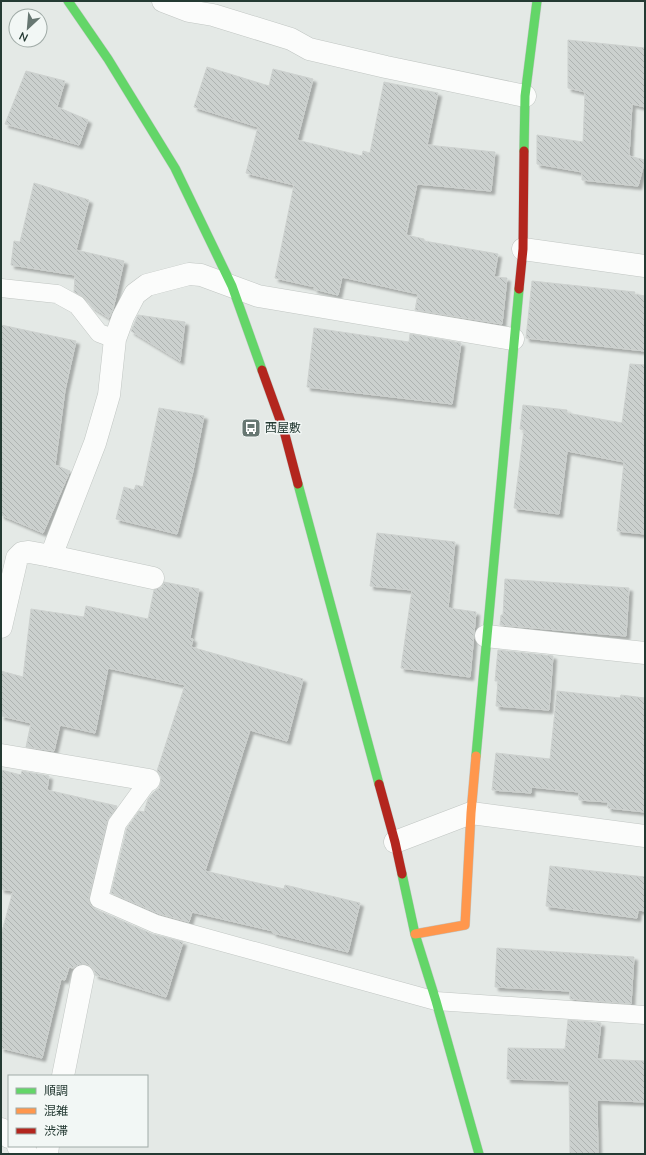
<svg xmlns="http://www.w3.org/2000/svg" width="646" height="1155" font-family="Mulish,'Noto Sans JP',sans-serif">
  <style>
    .building { fill: url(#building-back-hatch); stroke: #cdd1cf; filter: url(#shadow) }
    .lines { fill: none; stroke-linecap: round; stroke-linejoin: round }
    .lane-casing { stroke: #c1c6c3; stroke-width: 19 }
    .street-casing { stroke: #c1c6c3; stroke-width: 23 }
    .fast-casing { stroke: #c0c6c3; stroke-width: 10 }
    .slow-casing { stroke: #c0c6c3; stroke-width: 10 }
    .jam-casing { stroke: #c0c6c3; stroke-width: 10 }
    .lane { stroke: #fbfcfb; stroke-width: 18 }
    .street { stroke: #fbfcfb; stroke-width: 22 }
    .fast { stroke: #63d668; stroke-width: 9 }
    .slow { stroke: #ff974d; stroke-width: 9 }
    .jam { stroke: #b3261e; stroke-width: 9 }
    .labels { text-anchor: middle; stroke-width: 3; stroke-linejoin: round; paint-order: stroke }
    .poi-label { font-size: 12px; fill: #243a33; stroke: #f2f7f5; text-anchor: start }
  </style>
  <defs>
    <pattern id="building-back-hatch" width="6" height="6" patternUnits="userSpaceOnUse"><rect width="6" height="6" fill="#cbd0ce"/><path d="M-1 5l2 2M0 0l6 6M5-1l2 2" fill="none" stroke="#aeb3b1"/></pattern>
    <filter id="shadow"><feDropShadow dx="3.5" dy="3.5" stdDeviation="1" flood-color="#0004"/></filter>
  </defs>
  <rect width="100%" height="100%" fill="#e4e9e6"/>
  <g class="building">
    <polygon points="568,40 645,48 645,107 632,104 629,156 645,160 638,186 582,180 582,172 537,164 537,135 583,142 585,92 568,88"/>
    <polygon points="207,67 269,86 273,69 313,79 297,140 362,156 363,151 370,153 384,82 438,93 427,145 495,152 491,191 417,184 406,235 424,239 424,241 498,254 494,277 507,278 502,324 415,310 418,294 342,277 338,295 314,289 315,287 275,278 294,185 246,173 258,127 194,107"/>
    <polygon points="26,71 65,81 57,107 88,120 79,145 5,124"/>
    <polygon points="34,183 89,200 76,250 124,261 113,309 109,318 92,307 85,298 74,292 75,275 11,265 14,241 20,242"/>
    <polygon points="532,281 635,292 634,294 645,296 645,351 526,338"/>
    <polygon points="138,315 185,322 180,361 131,331"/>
    <polygon points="1,325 76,341 65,390 55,465 70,471 43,533 1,515"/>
    <polygon points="314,328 409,342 410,334 461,343 452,404 307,387"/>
    <polygon points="630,364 645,365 645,534 617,531 624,462 567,451 559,514 514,508 524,430 520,429 523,405 567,410 567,413 622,423"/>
    <polygon points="159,408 204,416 193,471 177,534 116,519 124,487 134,490 136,485 143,487"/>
    <polygon points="377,533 455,542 448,608 476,612 470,677 401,668 412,590 370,586"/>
    <polygon points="505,579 629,588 626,636 500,625 501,615 503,615"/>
    <polygon points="164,582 199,589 190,638 193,639 191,647 303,679 287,741 250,730 205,871 284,889 285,885 360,903 348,952 273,933 273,931 192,912 189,922 160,914 111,893 127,828 139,811 144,812 148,799 154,792 159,788 161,782 161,776 157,771 185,685 108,668 95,733 60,725 54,751 26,747 31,723 1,716 1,671 23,677 31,609 84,617 86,606 148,619 154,590 162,587"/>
    <polygon points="498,650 553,656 549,710 496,706 498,681 495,681"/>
    <polygon points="557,691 620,698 621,695 645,698 645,812 608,808 608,802 579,800 579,792 531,787 531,793 492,790 496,753 550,759"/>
    <polygon points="1,770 21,775 22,771 49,776 47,790 117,806 107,822 89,897 89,902 91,906 95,909 152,934 183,942 166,997 95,975 95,972 92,967 86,964 79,964 73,968 69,967 65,980 61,979 42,1058 1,1048 1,935 13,891 1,889"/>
    <polygon points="550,866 645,877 645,911 638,910 637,918 546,906"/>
    <polygon points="497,948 634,957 631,1004 570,999 570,991 495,987"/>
    <polygon points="568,1020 601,1023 597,1059 645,1061 645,1102 597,1100 598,1154 570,1154 569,1081 507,1079 508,1048 565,1049"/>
  </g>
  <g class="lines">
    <g class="lane-casing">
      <g id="lane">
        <polyline points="1,288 57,294 77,305 99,333 115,339"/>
        <polyline points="149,780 117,824 99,899 156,924 436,1001 645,1015"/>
      </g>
    </g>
    <g class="street-casing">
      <g id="street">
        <polyline points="163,1 189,11 213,15 291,39 309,49 386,67 525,96"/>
        <polyline points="523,249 645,266"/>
        <polyline points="51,556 95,443 109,395 115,339 123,317 135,294 147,285 189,274 201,275 258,296 513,339"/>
        <polyline points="1,627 17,558 22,553 29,552 51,556 153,578"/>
        <polyline points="486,636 645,653"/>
        <polyline points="1,755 149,780"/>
        <polyline points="395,842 471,813 645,836"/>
        <polyline points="63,1076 83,976"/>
        <polyline points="1,1129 9,1137"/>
        <polyline points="18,1146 27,1154"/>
        <polyline points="47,1154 48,1146"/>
      </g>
    </g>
    <g class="fast-casing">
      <g id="fast">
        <polyline points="68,1 108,59 175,168 232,286 262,370"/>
        <polyline points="524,151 525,96 537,1"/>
        <polyline points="298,484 379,784"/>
        <polyline points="476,756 519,289"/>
        <polyline points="402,874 415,934 436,1001 479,1154"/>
      </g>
    </g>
    <g class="slow-casing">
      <polyline id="slow" points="415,934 465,925 471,813 476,756"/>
    </g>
    <g class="jam-casing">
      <g id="jam">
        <polyline points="519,289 523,249 524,151"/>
        <polyline points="262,370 284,431 298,484"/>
        <polyline points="379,784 395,842 402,874"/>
      </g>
    </g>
    <use href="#lane" class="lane"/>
    <use href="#street" class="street"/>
    <use href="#fast" class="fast"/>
    <use href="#slow" class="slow"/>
    <use href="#jam" class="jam"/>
  </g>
  <defs>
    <g id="bus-square" transform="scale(1)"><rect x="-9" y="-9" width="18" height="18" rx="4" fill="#677772" stroke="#f2f7f5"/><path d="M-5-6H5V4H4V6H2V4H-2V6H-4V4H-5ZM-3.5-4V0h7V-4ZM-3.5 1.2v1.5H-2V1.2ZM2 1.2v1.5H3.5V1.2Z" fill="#fff"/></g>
  </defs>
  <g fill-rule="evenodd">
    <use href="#bus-square" x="251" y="428"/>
  </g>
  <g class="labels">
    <g class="poi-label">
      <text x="265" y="432">西屋敷</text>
    </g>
  </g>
  <rect width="646" height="1155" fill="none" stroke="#243a33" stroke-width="4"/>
  <rect x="8" y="1075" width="140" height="72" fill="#f2f7f5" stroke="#a0aba7"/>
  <rect x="16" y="1088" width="20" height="6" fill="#63d668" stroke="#a0aba7"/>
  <text x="44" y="1095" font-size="12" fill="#243a33">順調</text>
  <rect x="16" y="1108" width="20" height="6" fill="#ff974d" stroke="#a0aba7"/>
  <text x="44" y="1115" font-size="12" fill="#243a33">混雑</text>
  <rect x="16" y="1128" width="20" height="6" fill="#b3261e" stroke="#a0aba7"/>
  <text x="44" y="1135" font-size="12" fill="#243a33">渋滞</text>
  <g transform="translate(28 28) rotate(206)"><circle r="19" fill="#f2f7f5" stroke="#a0aba7"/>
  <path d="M0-3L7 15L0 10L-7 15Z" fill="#677772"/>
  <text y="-6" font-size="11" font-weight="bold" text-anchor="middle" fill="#243a33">N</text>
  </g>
</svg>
